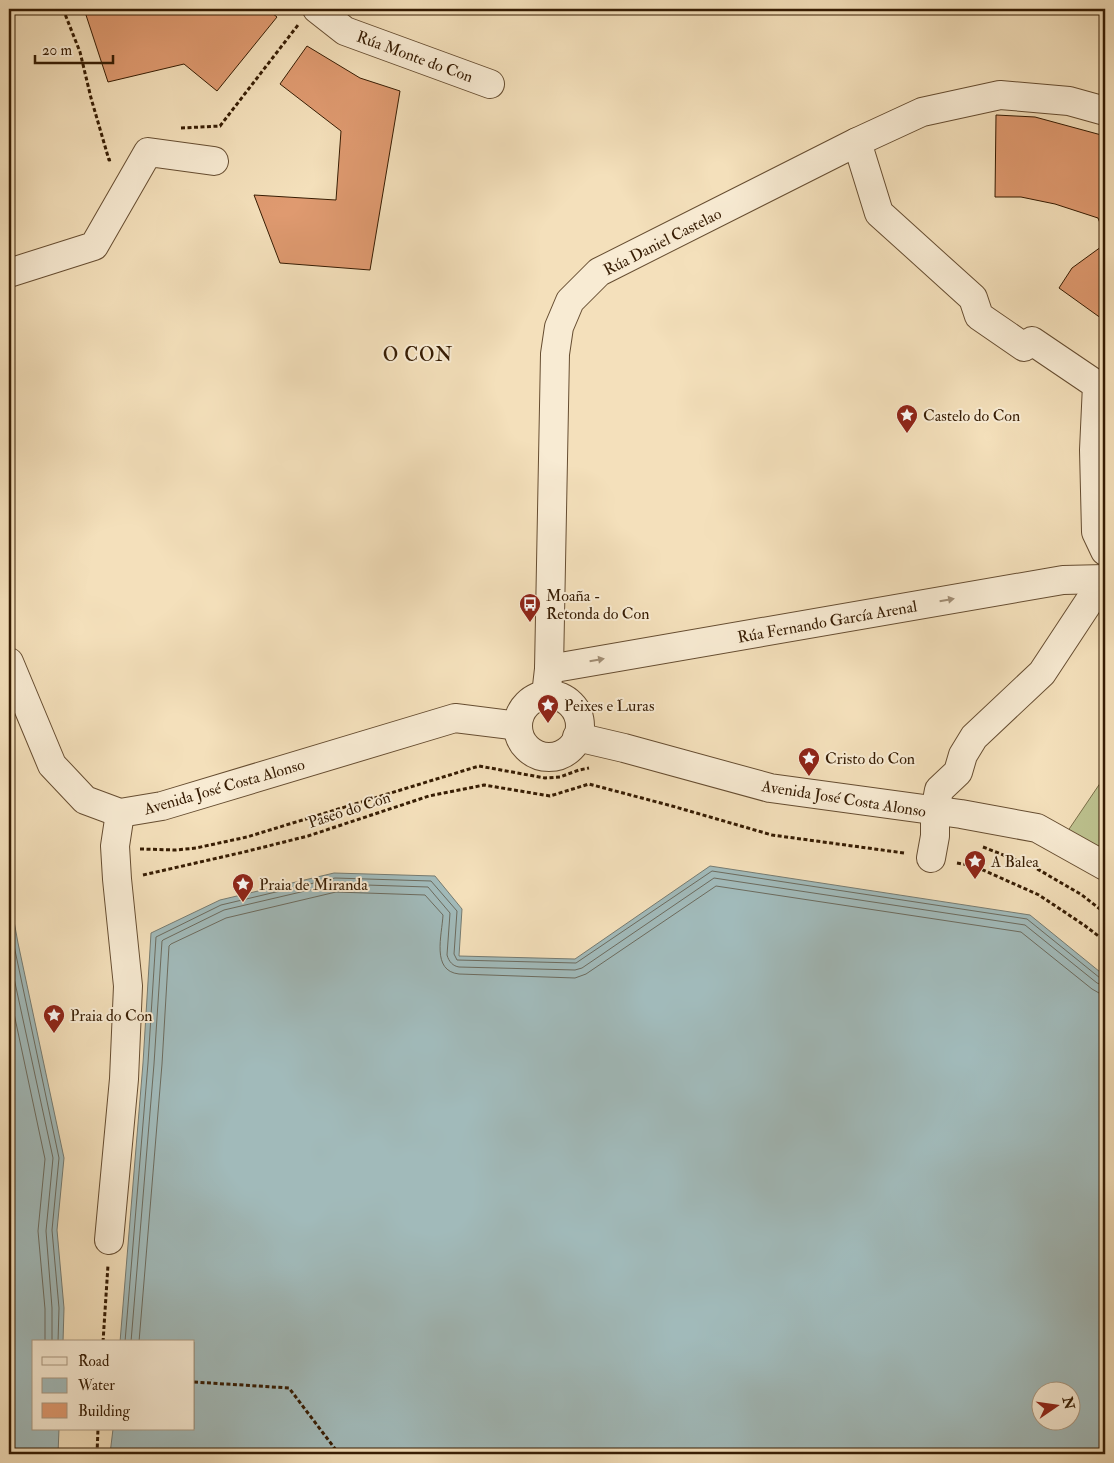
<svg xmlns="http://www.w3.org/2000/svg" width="1114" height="1463" font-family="'IM FELL Double Pica',serif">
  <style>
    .green { fill: #bdc28f; stroke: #7a6f49 }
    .water { fill: #a1baba; stroke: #767b71; fill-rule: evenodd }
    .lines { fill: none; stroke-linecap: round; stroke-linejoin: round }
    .shore { stroke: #6c6b5e; stroke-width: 1 }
    .building { fill: #df9a70; stroke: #361c03 }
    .minor-casing { stroke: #664d31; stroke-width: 30 }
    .path { stroke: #361c03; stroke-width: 3; stroke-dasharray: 4 2.5; stroke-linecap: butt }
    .minor { stroke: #f8ebd3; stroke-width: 28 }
    .oneway { fill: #a18e75 }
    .labels { text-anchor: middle; stroke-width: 4; stroke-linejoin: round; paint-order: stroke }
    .street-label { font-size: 16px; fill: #361c03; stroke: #f8ebd3 }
    .poi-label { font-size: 16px; fill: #361c03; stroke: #f8ebd3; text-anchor: start }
    .quarter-label { font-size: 19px; letter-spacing: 1px; fill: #361c03; stroke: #f8ebd3 }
  </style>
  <rect width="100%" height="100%" fill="#f4e0bb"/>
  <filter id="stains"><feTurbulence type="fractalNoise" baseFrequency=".004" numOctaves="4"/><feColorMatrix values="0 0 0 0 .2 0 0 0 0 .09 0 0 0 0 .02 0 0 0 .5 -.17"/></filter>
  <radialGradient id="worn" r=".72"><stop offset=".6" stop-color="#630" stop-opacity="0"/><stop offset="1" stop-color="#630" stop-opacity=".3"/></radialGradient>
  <polygon class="green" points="1105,776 1105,866 1061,841"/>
  <g class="water">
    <path d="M710 866 1030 915 1105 976V1454H110L113 1429H194V1342H120L143 1063 151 933 220 900 334 873 435 876 462 909 459 956 575 959ZM1042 1390H1072V1420H1042Z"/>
    <polygon points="9,894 18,943 64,1158 57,1230 64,1308 63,1342 34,1342 34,1429 59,1429 58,1454 9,1454"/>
  </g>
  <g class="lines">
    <g class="shore">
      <polyline points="9,922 59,1158 52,1230 59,1308 58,1342"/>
      <polyline points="9,955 53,1158 46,1231 52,1308 52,1342"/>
      <polyline points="9,990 45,1159 38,1231 45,1309 45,1342"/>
      <polyline points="125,1342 148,1063 156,937 221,905 335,878 431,881 457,911 454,954 457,960 576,963 712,871 1027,919 1100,978 1105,979"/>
      <path d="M131 1342 154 1064 162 941 163 940 224 910 335 884 428 887 450 913 447 955C449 962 453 966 459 967L575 970 582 968 714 878 1025 925 1097 983 1105 986"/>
      <path d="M139 1342 162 1064 169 946 171 944 226 918 336 892 425 895 443 915C442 935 431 971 459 974L575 978 586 974 716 886 1021 932 1092 989 1099 993H1105"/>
    </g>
  </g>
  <g class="building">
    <polygon points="84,9 267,9 277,17 217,91 184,64 108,82"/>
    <polygon points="307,46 360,78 400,91 370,270 280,263 254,195 336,200 341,131 280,84"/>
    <polygon points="996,115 1035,117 1105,136 1105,236 1098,218 1055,204 1021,197 995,197"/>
    <polygon points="1105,244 1105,321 1059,288 1072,268"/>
  </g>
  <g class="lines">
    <g class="minor-casing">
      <g id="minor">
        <polyline points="317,9 345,31 490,84"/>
        <polyline points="857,142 879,213 973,298 979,316 1024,347 1032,341 1097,385 1094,450 1096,532 1105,551"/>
        <polyline points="9,273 94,246 148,152 214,161"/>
        <polyline points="9,662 52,765 85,800 120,813 162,806 455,718 518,726"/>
        <polyline points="549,669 1063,580 1105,579"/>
        <polyline points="546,695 549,669 555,354 559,327 570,301 599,272 857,142 922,112 1000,95 1069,101 1105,111"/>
        <circle cx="549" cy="726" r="31"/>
        <polyline points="577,737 624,748 770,788 961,814 1037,828 1105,866"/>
        <polyline points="931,858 935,836 935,811 939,790 958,772 963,755 974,737 1042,673 1104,579"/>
        <polyline points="109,1240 124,1079 128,986 117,879 115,846 120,813"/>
      </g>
    </g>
    <g class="path">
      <polyline points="63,9 80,52 91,98 109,160 113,159"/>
      <polyline points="181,128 220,126 298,25"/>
      <polyline points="983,847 1034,867 1082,895 1105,913"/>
      <polyline points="140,849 176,850 196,848 247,837 479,766 545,778 560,777 579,770 589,768"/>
      <polyline points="957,863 974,866 1039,895 1084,925 1105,941"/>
      <polyline points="143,875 244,852 308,836 429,796 484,785 550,796 589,784 672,806 772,835 904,853"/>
      <polyline points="103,1342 108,1265"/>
      <polyline points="194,1382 289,1388 339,1454"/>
      <polyline points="97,1454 98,1429"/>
    </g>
    <use href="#minor" class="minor"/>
  </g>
  <defs><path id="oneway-solid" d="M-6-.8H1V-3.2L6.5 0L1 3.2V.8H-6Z" transform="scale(1.25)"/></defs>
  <g class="oneway">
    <use href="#oneway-solid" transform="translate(947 600) rotate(-10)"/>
    <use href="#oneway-solid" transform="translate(597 660) rotate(-10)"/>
  </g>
  <defs>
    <g id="sight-pin" transform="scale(1.125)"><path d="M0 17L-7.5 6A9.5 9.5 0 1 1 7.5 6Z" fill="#8f2418" stroke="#f8ebd3"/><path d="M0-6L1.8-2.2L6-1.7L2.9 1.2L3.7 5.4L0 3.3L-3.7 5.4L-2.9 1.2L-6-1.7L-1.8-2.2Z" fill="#fff"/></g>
    <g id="bus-pin" transform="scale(1.125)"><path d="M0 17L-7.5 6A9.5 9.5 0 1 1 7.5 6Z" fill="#8f2418" stroke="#f8ebd3"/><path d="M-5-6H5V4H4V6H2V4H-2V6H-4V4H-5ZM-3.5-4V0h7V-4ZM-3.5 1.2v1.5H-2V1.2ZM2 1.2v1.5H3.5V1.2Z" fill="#fff"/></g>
  </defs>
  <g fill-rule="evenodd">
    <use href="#sight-pin" x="907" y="415"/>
    <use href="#bus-pin" x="530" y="604"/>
    <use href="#sight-pin" x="548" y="705"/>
    <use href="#sight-pin" x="809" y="758"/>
    <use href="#sight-pin" x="975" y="861"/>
    <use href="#sight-pin" x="243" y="884"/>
    <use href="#sight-pin" x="54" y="1015"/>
  </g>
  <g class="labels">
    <g class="street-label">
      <text transform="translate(415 56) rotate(20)" y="6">Rúa Monte do Con</text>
      <text transform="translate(662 241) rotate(-27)" y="6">Rúa Daniel Castelao</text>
      <text transform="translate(827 621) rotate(-10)" y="6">Rúa Fernando García Arenal</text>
      <text transform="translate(224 786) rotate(-16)" y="6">Avenida José Costa Alonso</text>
      <text transform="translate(844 798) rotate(9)" y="6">Avenida José Costa Alonso</text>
      <text transform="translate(349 809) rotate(-18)" y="6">Paseo do Con</text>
    </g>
    <g class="poi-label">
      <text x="923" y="421">Castelo do Con</text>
      <text x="546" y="601">Moaña -<tspan x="546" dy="18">Retonda do Con</tspan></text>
      <text x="564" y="711">Peixes e Luras</text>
      <text x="825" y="764">Cristo do Con</text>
      <text x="991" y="867">A Balea</text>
      <text x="259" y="890">Praia de Miranda</text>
      <text x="70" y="1021">Praia do Con</text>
    </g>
    <g class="quarter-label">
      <text x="418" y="361">O CON</text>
    </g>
  </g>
  <rect width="1114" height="1463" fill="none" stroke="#f4e0bb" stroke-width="30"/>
  <rect x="10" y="10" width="1094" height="1443" fill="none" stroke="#361c03" stroke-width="2.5"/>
  <rect x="15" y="15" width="1084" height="1433" fill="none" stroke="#361c03"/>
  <rect x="32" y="1340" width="162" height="90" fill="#f8ebd3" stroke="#aa9880"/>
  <rect x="42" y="1357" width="25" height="8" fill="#f8ebd3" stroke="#aa9880"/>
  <text x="78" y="1366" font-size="15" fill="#361c03">Road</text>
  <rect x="42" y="1378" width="25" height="15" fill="#a1baba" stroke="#aa9880"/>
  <text x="78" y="1390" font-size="15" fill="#361c03">Water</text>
  <rect x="42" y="1403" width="25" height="15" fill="#df9a70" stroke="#aa9880"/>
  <text x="78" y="1416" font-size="15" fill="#361c03">Building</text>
  <g transform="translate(1056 1406) rotate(77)"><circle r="24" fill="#f8ebd3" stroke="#aa9880"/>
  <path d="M0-4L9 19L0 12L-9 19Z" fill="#8f2418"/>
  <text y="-8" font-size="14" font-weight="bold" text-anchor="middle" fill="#361c03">N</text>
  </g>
  <path d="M35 55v8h78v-8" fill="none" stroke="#361c03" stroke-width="2.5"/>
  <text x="42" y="55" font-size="15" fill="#361c03" stroke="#f8ebd3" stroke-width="4" paint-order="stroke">20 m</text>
  <rect width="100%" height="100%" filter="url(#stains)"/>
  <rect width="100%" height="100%" fill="url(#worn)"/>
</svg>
